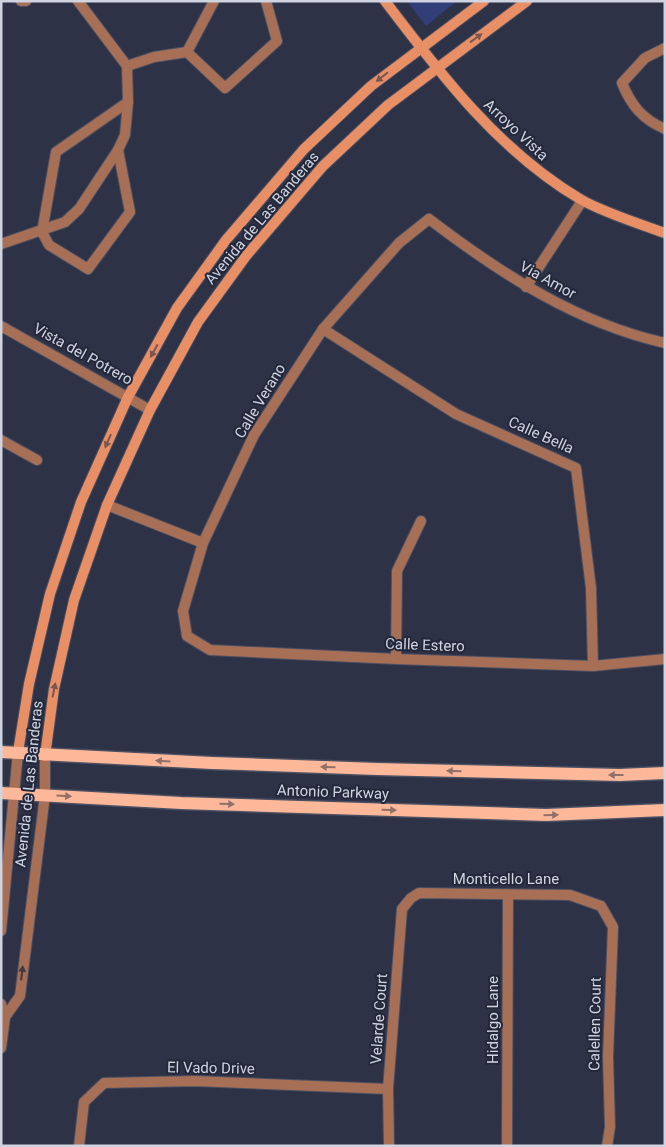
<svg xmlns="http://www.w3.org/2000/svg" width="666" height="1147" font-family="Roboto,sans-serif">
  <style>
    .green { fill: #313e77 }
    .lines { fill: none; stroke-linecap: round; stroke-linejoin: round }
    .minor-casing { stroke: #4a4f62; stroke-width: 12 }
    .tertiary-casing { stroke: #4a4f62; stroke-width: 12 }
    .secondary-casing { stroke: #4a4f62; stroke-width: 12 }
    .primary-casing { stroke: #4a4f62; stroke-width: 15 }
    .minor { stroke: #a76f56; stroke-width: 10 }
    .tertiary { stroke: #a76f56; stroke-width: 10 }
    .secondary { stroke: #e98f66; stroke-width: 10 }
    .primary { stroke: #fdb899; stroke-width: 12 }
    .oneway { fill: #7c564e }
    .oneway2 { fill: #90706a }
    .oneway3 { fill: #443a42 }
    .labels { text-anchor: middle; stroke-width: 4; stroke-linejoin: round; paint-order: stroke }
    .street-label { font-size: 15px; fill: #d0d4e1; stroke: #23283b }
  </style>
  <rect width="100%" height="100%" fill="#2d3246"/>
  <polygon class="green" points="407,1 457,1 426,26"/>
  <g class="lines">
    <g class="minor-casing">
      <g id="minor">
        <polyline points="21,1 26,1"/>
        <path d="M665 48 645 58 622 83C631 105 642 119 665 129"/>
        <polyline points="187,52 225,88 277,41 266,1"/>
        <polyline points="187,52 214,1"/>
        <polyline points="127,66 154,57 187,52"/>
        <polyline points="118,150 130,212 88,269 49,245 42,232 56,152 128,102"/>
        <polyline points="1,244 65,222 79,209 118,150 125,135 128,102 127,66 78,1"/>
        <polyline points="526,287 582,201"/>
        <polyline points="1,326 150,410"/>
        <polyline points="323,329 456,414 576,468 591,588 593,666"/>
        <path d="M665 343C576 323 500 273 429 219L399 243 323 329 254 435 203 543 183 611 187 636 210 650 396 659 593 666 665 659"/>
        <polyline points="1,440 37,460"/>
        <polyline points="107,505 203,543"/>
        <polyline points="396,659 397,571 421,521"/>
        <polyline points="79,1146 84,1102 104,1083 195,1081 388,1089"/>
        <polyline points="389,1146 388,1089 402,909 411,898 419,893 570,895 601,906 613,927 608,1057 610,1127 607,1146"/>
        <polyline points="507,1146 508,895"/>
      </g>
    </g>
    <g class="tertiary-casing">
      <g id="tertiary">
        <polyline points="1,931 18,752"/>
        <polyline points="1,1004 5,1017 1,1048"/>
        <polyline points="5,1017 20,996 45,795 45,756"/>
      </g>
    </g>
    <g class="secondary-casing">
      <g id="secondary">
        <path d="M385 1C441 75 499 151 580 199 600 211 642 225 665 233"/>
        <polyline points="18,752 29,684 50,594 81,502 128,397 177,308 226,240 304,149 371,86 484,1"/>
        <polyline points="45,756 54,689 74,600 107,505 150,410 198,322 246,256 323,166 388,105 527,1"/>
      </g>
    </g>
    <g class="primary-casing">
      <g id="primary">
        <polyline points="1,752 212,763 377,769 620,775 665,773"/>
        <polyline points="1,793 181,803 546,815 665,810"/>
      </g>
    </g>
    <use href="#minor" class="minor"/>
    <use href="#tertiary" class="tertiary"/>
    <use href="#secondary" class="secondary"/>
    <use href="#primary" class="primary"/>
  </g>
  <defs><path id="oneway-solid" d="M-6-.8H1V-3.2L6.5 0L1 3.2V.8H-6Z" transform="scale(1.25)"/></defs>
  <g class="oneway">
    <use href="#oneway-solid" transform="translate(476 38) rotate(-36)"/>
    <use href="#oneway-solid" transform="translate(382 77) rotate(142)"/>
    <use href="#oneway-solid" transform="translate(154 351) rotate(119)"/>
    <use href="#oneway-solid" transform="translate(108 441) rotate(114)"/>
    <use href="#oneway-solid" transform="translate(54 690) rotate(-79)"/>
  </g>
  <g class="oneway2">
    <use href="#oneway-solid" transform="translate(163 761) rotate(-177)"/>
    <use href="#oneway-solid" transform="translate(328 767) rotate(-178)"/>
    <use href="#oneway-solid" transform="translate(454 771) rotate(-178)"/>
    <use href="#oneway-solid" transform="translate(616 775) rotate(-180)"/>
    <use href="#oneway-solid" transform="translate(64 796) rotate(3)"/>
    <use href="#oneway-solid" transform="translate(227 804) rotate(2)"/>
    <use href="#oneway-solid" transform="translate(389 810) rotate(2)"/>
    <use href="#oneway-solid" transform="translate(551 815) rotate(-1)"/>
  </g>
  <use class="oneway3" href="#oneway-solid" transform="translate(22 973) rotate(-83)"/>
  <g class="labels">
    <g class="street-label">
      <text transform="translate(516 130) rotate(43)" y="5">Arroyo Vista</text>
      <text transform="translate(262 218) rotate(-50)" y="5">Avenida de Las Banderas</text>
      <text transform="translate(548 280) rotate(29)" y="5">Via Amor</text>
      <text transform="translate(83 354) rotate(29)" y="5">Vista del Potrero</text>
      <text transform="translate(260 401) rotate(-59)" y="5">Calle Verano</text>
      <text transform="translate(541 435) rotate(24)" y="5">Calle Bella</text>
      <text transform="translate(425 645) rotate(2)" y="5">Calle Estero</text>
      <text transform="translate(29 784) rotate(-84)" y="5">Avenida de Las Banderas</text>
      <text transform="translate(333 792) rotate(2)" y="5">Antonio Parkway</text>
      <text x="506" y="884">Monticello Lane</text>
      <text transform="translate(379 1019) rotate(-86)" y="5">Velarde Court</text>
      <text transform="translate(493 1020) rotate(-90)" y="5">Hidalgo Lane</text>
      <text transform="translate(595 1024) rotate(-89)" y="5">Calellen Court</text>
      <text transform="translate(211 1068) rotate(1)" y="5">El Vado Drive</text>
    </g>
  </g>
  <rect width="666" height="1147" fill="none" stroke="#d0d4e1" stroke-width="5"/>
</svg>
